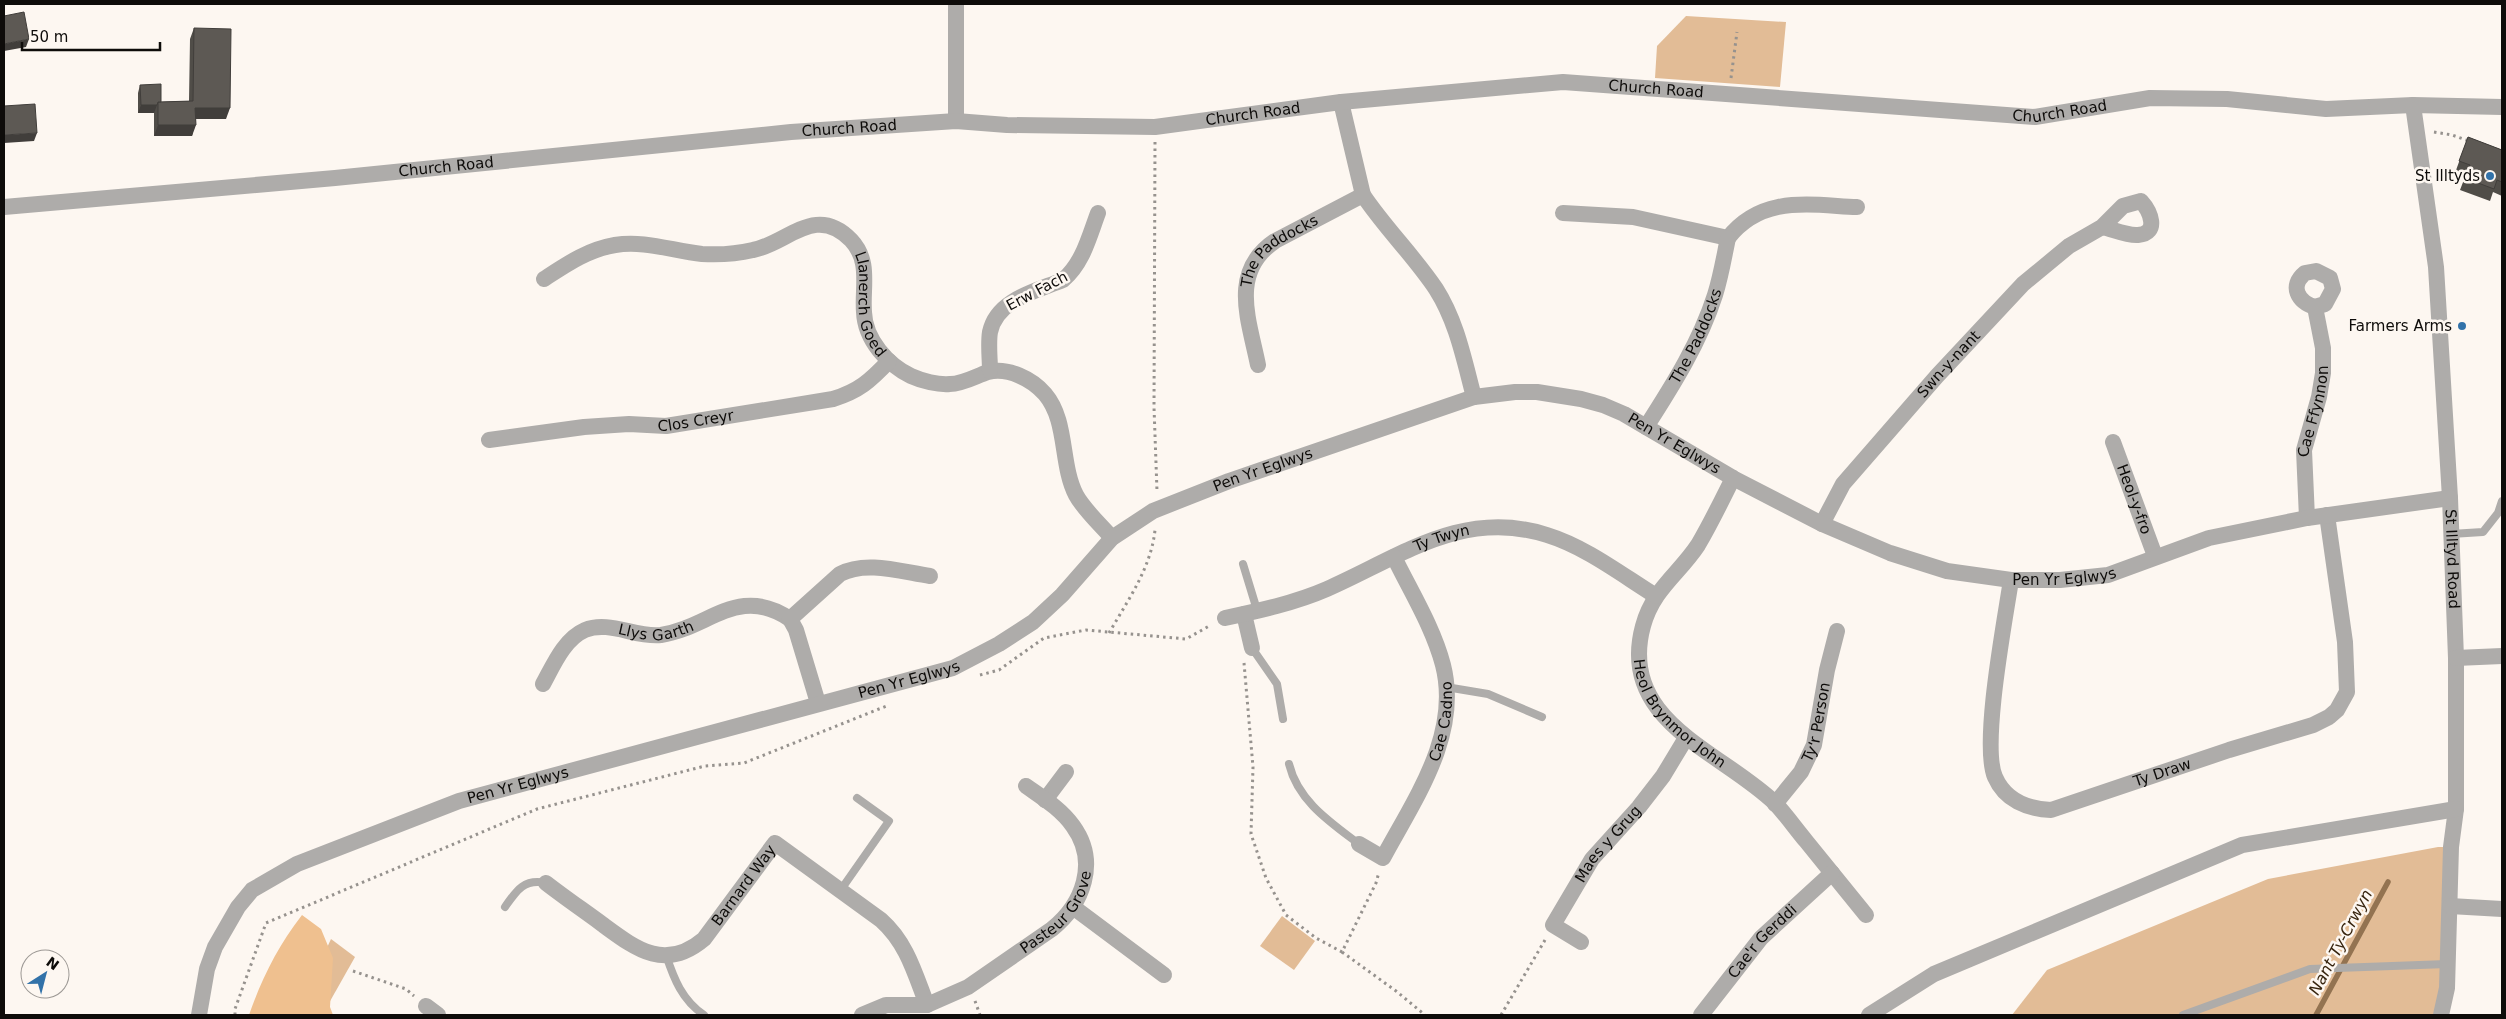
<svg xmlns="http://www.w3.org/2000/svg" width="2506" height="1019" font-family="'DejaVu Sans',sans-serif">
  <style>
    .green { fill: #e2bc96 }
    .forest { fill: #efc08f }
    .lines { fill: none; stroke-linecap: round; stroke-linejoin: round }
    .stream { stroke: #937351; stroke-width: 5.5 }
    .path { stroke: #96928e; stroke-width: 3; stroke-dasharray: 2.5 4; stroke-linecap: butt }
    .service { stroke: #aeacaa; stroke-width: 8 }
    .minor { stroke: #aeacaa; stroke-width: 16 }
    .wall { fill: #504d48 }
    .shaded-wall { fill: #413e3b }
    .building { fill: #5d5954; stroke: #413e3b }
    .poi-dot { fill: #3272a9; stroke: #fdf7f1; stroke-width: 2 }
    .labels { text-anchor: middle; stroke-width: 5; stroke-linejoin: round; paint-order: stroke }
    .street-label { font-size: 15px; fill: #0e0c0a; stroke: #fdf7f1 }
    .poi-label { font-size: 15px; fill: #0e0c0a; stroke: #fdf7f1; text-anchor: end }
    .water-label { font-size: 16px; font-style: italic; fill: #38250f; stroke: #fdf7f1 }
  </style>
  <rect width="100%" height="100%" fill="#fdf7f1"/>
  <g class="green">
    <polygon points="1686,16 1786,22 1780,87 1655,78 1657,46"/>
    <polygon points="2438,847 2451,847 2441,1015 2012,1015 2047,970 2268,879"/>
    <polygon points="1282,916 1315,941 1294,970 1260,946"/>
    <polygon points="331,939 355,957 329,1003 307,991"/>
  </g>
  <path class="forest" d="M302 915 321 929 333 958 330 1007 333 1015H249C262 978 278 946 302 915Z"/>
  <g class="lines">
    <polyline class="stream" points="2316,1015 2388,882"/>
    <g class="path">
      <polyline points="1731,78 1737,32"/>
      <polyline points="2434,132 2452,135 2469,141"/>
      <polyline points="1155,142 1154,407 1157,491"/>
      <path d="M1109 633C1128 600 1151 568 1155 530"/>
      <polyline points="1244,663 1253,767 1251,834 1266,878 1286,915 1316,938 1342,952 1376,883 1379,872"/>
      <polyline points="980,675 999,670 1044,638 1086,630 1186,639 1211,625"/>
      <polyline points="1342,952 1396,991 1425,1015"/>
      <polyline points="353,971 406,989 414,996"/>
      <polyline points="975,1001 980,1015"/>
      <polyline points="235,1015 235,1009 266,923 537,809 705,766 744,763 889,705"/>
      <polyline points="1501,1015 1545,940"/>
    </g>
    <g class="service">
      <polyline points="2451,534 2483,532 2498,513 2502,501"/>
      <polyline points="1243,564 1257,610"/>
      <polyline points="1252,648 1277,684 1283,719"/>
      <polyline points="1446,687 1488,694 1542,717"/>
      <path d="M1289 764C1298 801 1330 822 1359 844"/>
      <polyline points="840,891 889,821 857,798"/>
      <path d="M505 907C516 891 524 878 546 883"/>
      <path d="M666 955C674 979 682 1000 704 1015"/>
      <polyline points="2183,1015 2310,969 2447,964"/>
    </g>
    <g class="minor">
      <polyline points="1341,102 1363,195"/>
      <path id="s1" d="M2413 105 2436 267 2450 498 2456 658V809L2451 847 2447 988 2441 1015"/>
      <polyline points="956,121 956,4"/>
      <path id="s2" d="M4 207 335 178 791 132 956 121 1007 125 1155 127 1341 102 1563 82 2035 117 2150 98 2227 99 2326 109 2413 105 2502 107"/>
      <path d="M1563 213 1633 217 1728 238C1762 195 1808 205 1857 207"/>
      <path id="s3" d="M544 279C567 264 587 250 615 245 644 240 673 251 702 254 719 255 736 254 753 250 787 244 815 203 851 240 871 261 862 287 864 312 865 340 888 365 911 376 922 381 938 385 950 384 963 384 976 376 988 372 1008 367 1032 379 1045 394 1068 421 1060 464 1076 495 1084 510 1101 525 1112 538"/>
      <path id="s4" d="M1258 365C1249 320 1229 272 1275 241L1363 195C1385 228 1414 256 1436 289 1457 322 1464 360 1474 397"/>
      <path d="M990 371C990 359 988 344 990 332 997 299 1037 291 1063 280 1083 263 1089 237 1098 213"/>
      <path id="s5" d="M1646 427C1673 385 1700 342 1715 295 1721 276 1724 257 1728 238"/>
      <path id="s6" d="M489 440 584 427 629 424 666 426 833 399C859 391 870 381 889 361"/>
      <path id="s7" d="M2113 442 2155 556"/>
      <path id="s8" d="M1733 478C1722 500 1711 523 1698 545 1679 574 1653 589 1643 626 1617 721 1721 751 1775 803 1786 815 1796 829 1806 841 1826 866 1846 890 1866 915"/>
      <path id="s9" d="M2307 518 2304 450 2319 397 2323 373V348L2315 307 2325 304 2333 289 2330 278 2316 271 2305 273C2289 286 2298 302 2315 307"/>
      <path id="s10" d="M1822 524 1843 484 1937 376 2023 284 2069 246 2102 227 2123 206 2141 201C2150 211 2160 233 2138 235 2127 236 2112 229 2102 227"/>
      <path id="s11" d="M2011 580C2005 620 1981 745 1995 777 2005 800 2027 809 2051 810L2229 750 2313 725 2329 717 2337 710 2347 692 2345 642 2327 515"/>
      <polyline points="1244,614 1252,648"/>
      <path id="s12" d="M1225 618C1258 611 1295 603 1327 589 1400 557 1463 508 1547 535 1586 547 1622 575 1656 596"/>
      <polyline points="2456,658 2502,656"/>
      <path id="s13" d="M543 684C553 666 564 639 585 630 609 620 636 638 661 635 709 628 738 584 790 619"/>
      <path d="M818 703 796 630 790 619 840 574C866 560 902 572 930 576"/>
      <polyline points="1045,800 1066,772"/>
      <path id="s14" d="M1775 804 1801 772 1814 745 1827 670 1837 631"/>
      <path id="s15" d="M1359 844 1383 858C1414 800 1461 735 1443 665 1433 627 1411 592 1394 557"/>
      <path id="s16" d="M546 883C564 897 583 910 602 924 636 949 665 972 704 939L775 843 881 920C907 943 915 974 927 1005"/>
      <polyline points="2450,906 2502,909"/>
      <polyline points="1073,907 1164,975"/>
      <path id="s17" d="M1581 942 1553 925 1592 859 1639 807 1663 776 1686 738"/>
      <polyline points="426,1006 438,1015"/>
      <path id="s18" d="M199 1015 207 969 215 947 238 907 252 890 297 864 459 801 953 668 999 644 1033 622 1062 595 1112 538 1153 511 1229 481 1474 397 1515 392H1537L1581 399 1603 405 1624 414 1733 478 1822 524 1890 553 1947 571 2011 580H2060L2108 575 2209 538 2307 518 2450 498"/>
      <path id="s19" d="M862 1015 886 1005H927L968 987 1052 929C1083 904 1099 862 1073 826 1061 809 1043 798 1026 786"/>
      <path id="s20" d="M1701 1015 1761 938 1832 873"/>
      <polyline points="1869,1015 1934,974 2242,845 2456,809"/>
    </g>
  </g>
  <g class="wall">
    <polygon points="194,28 226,119 196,119 192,136 154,136 154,113 138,113 138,93 140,85 161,102 189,101 190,39"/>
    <polygon points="2468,137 2502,150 2502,196 2493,192 2490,201 2460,190 2465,177 2455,173"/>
  </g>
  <g class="shaded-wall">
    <polygon points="29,39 26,47 4,51 4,44"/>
    <polygon points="141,105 157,105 154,113 138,113"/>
    <polygon points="195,108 230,108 226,119 191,119"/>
    <polygon points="158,125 196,125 192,136 154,136"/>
    <polygon points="37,133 34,141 4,143 4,135"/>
  </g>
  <g class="building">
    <polygon points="24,12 29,39 4,44 4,16"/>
    <polygon points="194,28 231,29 230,108 195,108 196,125 158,125 158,102 193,101"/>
    <polygon points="161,84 161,102 158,102 157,105 141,105 140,85"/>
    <polygon points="35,104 37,133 4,135 4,106"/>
    <polygon points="2468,137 2502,150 2502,182 2497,180 2494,189 2465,178 2470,165 2459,161"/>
  </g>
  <g class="poi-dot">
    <circle cx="2490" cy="176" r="5"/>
    <circle cx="2462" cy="326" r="5"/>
  </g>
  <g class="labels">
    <g class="street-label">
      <text dy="5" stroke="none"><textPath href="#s2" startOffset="1659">Church Road</textPath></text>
      <text dy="5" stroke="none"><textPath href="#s2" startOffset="2064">Church Road</textPath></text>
      <text dy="5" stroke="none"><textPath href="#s2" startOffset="1254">Church Road</textPath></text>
      <text dy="5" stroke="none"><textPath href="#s2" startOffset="849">Church Road</textPath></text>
      <text dy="5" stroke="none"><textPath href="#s2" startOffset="444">Church Road</textPath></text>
      <text dy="5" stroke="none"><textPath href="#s4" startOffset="131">The Paddocks</textPath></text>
      <text transform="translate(1037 291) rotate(-28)" y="5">Erw Fach</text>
      <text dy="5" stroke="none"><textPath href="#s3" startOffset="395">Llanerch Goed</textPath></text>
      <text dy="5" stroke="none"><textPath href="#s5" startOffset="104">The Paddocks</textPath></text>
      <text dy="5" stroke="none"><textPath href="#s10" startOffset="205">Swn-y-nant</textPath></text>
      <text dy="5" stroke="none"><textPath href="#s9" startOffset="108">Cae Ffynnon</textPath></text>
      <text dy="5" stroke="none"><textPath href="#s6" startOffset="208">Clos Creyr</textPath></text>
      <text dy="5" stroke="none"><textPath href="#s18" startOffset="1685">Pen Yr Eglwys</textPath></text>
      <text dy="5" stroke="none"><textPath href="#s18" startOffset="1250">Pen Yr Eglwys</textPath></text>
      <text dy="5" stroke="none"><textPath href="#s7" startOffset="61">Heol-y-fro</textPath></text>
      <text dy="5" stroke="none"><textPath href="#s12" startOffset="232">Ty Twyn</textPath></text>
      <text dy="5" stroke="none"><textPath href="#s1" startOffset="456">St Illtyd Road</textPath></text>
      <text dy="5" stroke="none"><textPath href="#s18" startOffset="2105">Pen Yr Eglwys</textPath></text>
      <text dy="5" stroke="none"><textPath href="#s13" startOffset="142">Llys Garth</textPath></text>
      <text dy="5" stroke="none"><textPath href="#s18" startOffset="830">Pen Yr Eglwys</textPath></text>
      <text dy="5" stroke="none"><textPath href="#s8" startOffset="278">Heol Brynmor John</textPath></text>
      <text dy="5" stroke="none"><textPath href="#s15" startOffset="178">Cae Cadno</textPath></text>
      <text dy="5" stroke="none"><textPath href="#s14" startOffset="94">Ty'r Person</textPath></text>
      <text dy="5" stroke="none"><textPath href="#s11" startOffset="385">Ty Draw</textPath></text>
      <text dy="5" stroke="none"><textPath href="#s18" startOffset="425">Pen Yr Eglwys</textPath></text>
      <text dy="5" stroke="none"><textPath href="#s17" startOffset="131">Maes y Grug</textPath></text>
      <text dy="5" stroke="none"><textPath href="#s16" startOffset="251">Barnard Way</textPath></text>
      <text dy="5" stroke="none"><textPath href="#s19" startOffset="230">Pasteur Grove</textPath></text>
      <text dy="5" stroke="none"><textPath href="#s20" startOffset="96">Cae'r Gerddi</textPath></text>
    </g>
    <g class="poi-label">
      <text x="2480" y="181">St Illtyds</text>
      <text x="2452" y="331">Farmers Arms</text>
    </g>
    <g class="water-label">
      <text transform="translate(2340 942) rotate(-62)" y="6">Nant Ty-Crwyn</text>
    </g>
  </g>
  <rect width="2506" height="1019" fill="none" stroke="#0e0c0a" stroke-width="10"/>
  <g transform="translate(45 974) rotate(36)"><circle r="24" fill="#fdf7f1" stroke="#9d9995"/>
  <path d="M0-4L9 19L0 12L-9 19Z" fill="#3272a9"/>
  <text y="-8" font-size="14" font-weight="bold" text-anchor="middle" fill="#0e0c0a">N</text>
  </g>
  <path d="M22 42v8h138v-8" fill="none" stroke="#0e0c0a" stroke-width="2.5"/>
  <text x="30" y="42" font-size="15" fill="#0e0c0a" stroke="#fdf7f1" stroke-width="4" paint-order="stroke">50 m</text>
</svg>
